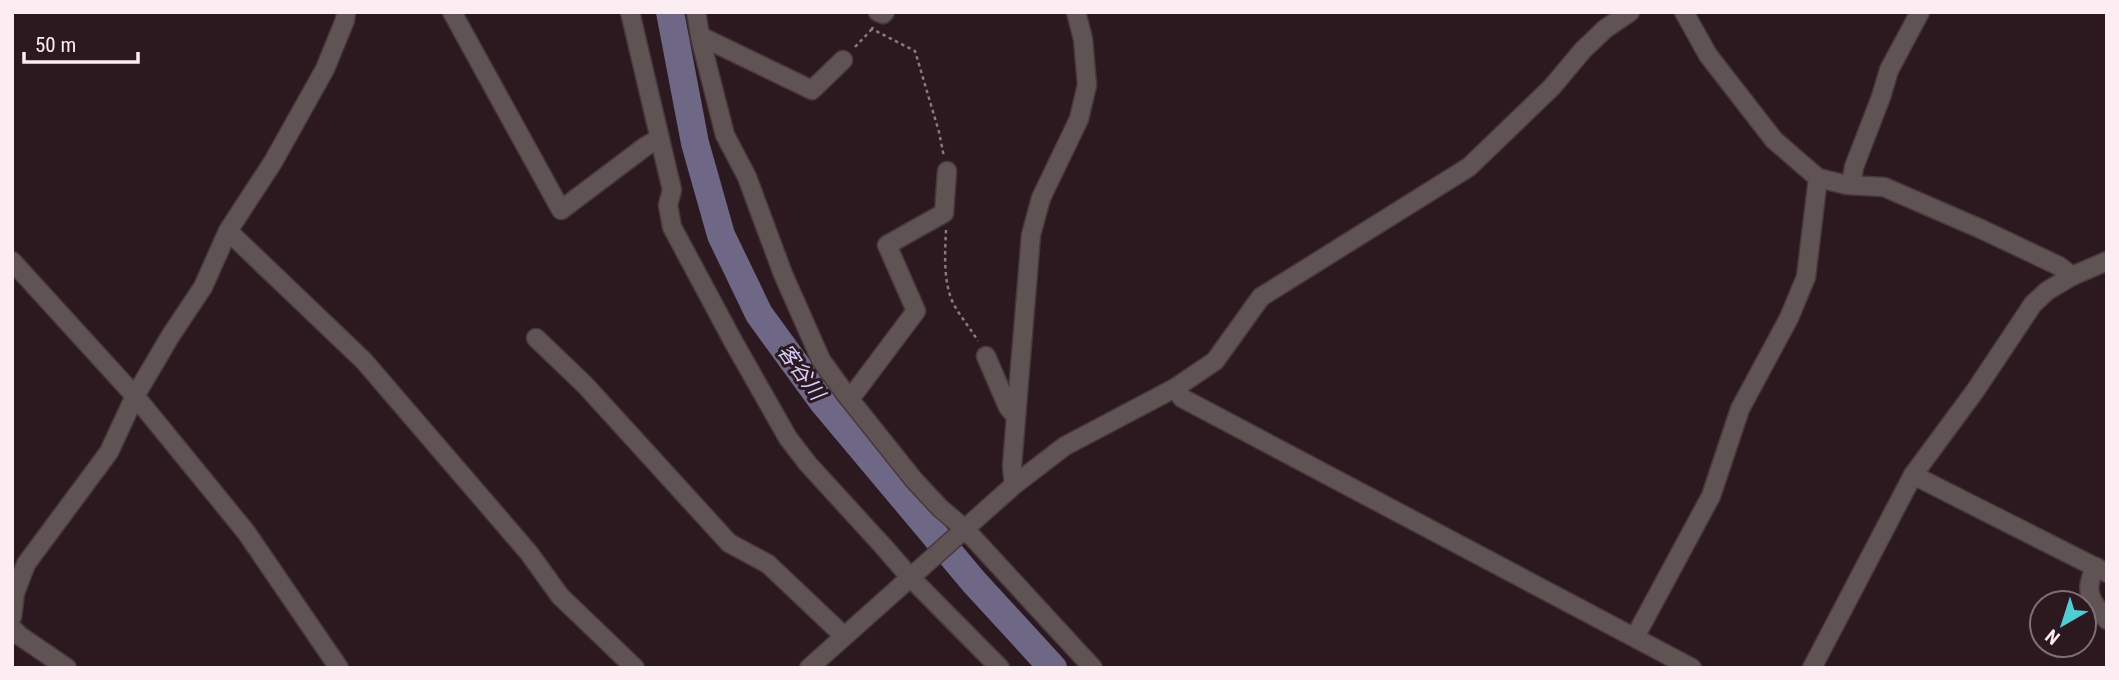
<svg xmlns="http://www.w3.org/2000/svg" width="2119" height="680" font-family="'Roboto Condensed','Noto Sans JP',sans-serif">
  <style>
    .lines { fill: none; stroke-linecap: round; stroke-linejoin: round }
    .river { stroke: #6e6786; stroke-width: 28 }
    .minor-casing { stroke: #49373d; stroke-width: 21 }
    .path { stroke: #89787e; stroke-width: 2.5; stroke-dasharray: 3.5 3.5; stroke-linecap: butt }
    .minor { stroke: #5f5453; stroke-width: 18 }
    .labels { text-anchor: middle; stroke-width: 6; stroke-linejoin: round; paint-order: stroke }
    .water-label { font-size: 21px; font-style: italic; fill: #d7cefb; stroke: #2c1920 }
  </style>
  <rect width="100%" height="100%" fill="#2c1920"/>
  <g class="lines">
    <polyline class="river" points="670,12 695,143 721,235 759,314 823,402 974,582 1053,668"/>
    <g class="minor-casing">
      <g id="minor">
        <polyline points="452,12 561,210 646,146 659,139"/>
        <polyline points="630,12 672,190 668,205 672,227 733,341 788,438 808,464 883,546 910,577 1000,668"/>
        <polyline points="696,12 701,41 725,135 747,177 783,274 821,360 847,396 914,480 940,508 965,529 1093,668"/>
        <polyline points="878,12 883,14 885,12"/>
        <polyline points="1684,12 1708,55 1774,140 1818,178 1847,185 1884,187 1981,229 2059,266 2072,276"/>
        <polyline points="700,36 812,90 843,60"/>
        <polyline points="1851,185 1854,167 1881,97 1889,70 1920,12"/>
        <polyline points="228,231 364,361 529,553 560,596 635,668"/>
        <polyline points="12,261 135,396 246,532 339,668"/>
        <polyline points="536,338 585,385 729,543 768,564 844,636"/>
        <polyline points="986,356 1008,407 1016,417"/>
        <polyline points="1175,388 1182,398 1692,668"/>
        <polyline points="847,396 856,391 916,311 887,245 944,213 947,171"/>
        <polyline points="1913,475 2107,573"/>
        <polyline points="1014,485 1012,466 1031,235 1041,198 1079,119 1087,85 1083,39 1076,12"/>
        <path d="M2096 567C2083 590 2090 601 2107 620"/>
        <polyline points="12,617 15,593 26,564 109,452 135,396 171,335 203,287 228,231 273,162 325,69 345,20 346,12"/>
        <polyline points="12,628 20,636 67,668"/>
        <polyline points="1635,637 1711,496 1740,409 1789,318 1806,277 1818,178"/>
        <polyline points="809,668 1014,485 1065,446 1175,388 1215,361 1261,297 1469,167 1552,87 1583,50 1605,29 1630,12"/>
        <polyline points="1812,668 1913,475 1975,391 2033,304 2047,291 2072,276 2107,261"/>
      </g>
    </g>
    <g class="path">
      <polyline points="873,27 872,29 915,51 939,132 944,157"/>
      <polyline points="855,47 872,29"/>
      <path d="M946 230C945 253 943 281 953 303 960 316 970 328 978 341"/>
    </g>
    <use href="#minor" class="minor"/>
  </g>
  <g class="labels">
    <g class="water-label">
      <text transform="translate(801 372) rotate(54)" y="7">客谷川</text>
    </g>
  </g>
  <rect width="2119" height="680" fill="none" stroke="#fbedf2" stroke-width="28"/>
  <g transform="translate(2063 624) rotate(219)"><circle r="33" fill="#2c1920" stroke="#7f6e74" stroke-width="2"/>
  <path d="M0-5L12 26L0 18L-12 26Z" fill="#51ccd4"/>
  <text y="-10" font-size="19" font-weight="bold" text-anchor="middle" fill="#fbedf2">N</text>
  </g>
  <path d="M24 52v10h114v-10" fill="none" stroke="#fbedf2" stroke-width="3.5"/>
  <text x="35" y="52" font-size="21" fill="#fbedf2" stroke="#2c1920" stroke-width="5" paint-order="stroke">50 m</text>
</svg>
